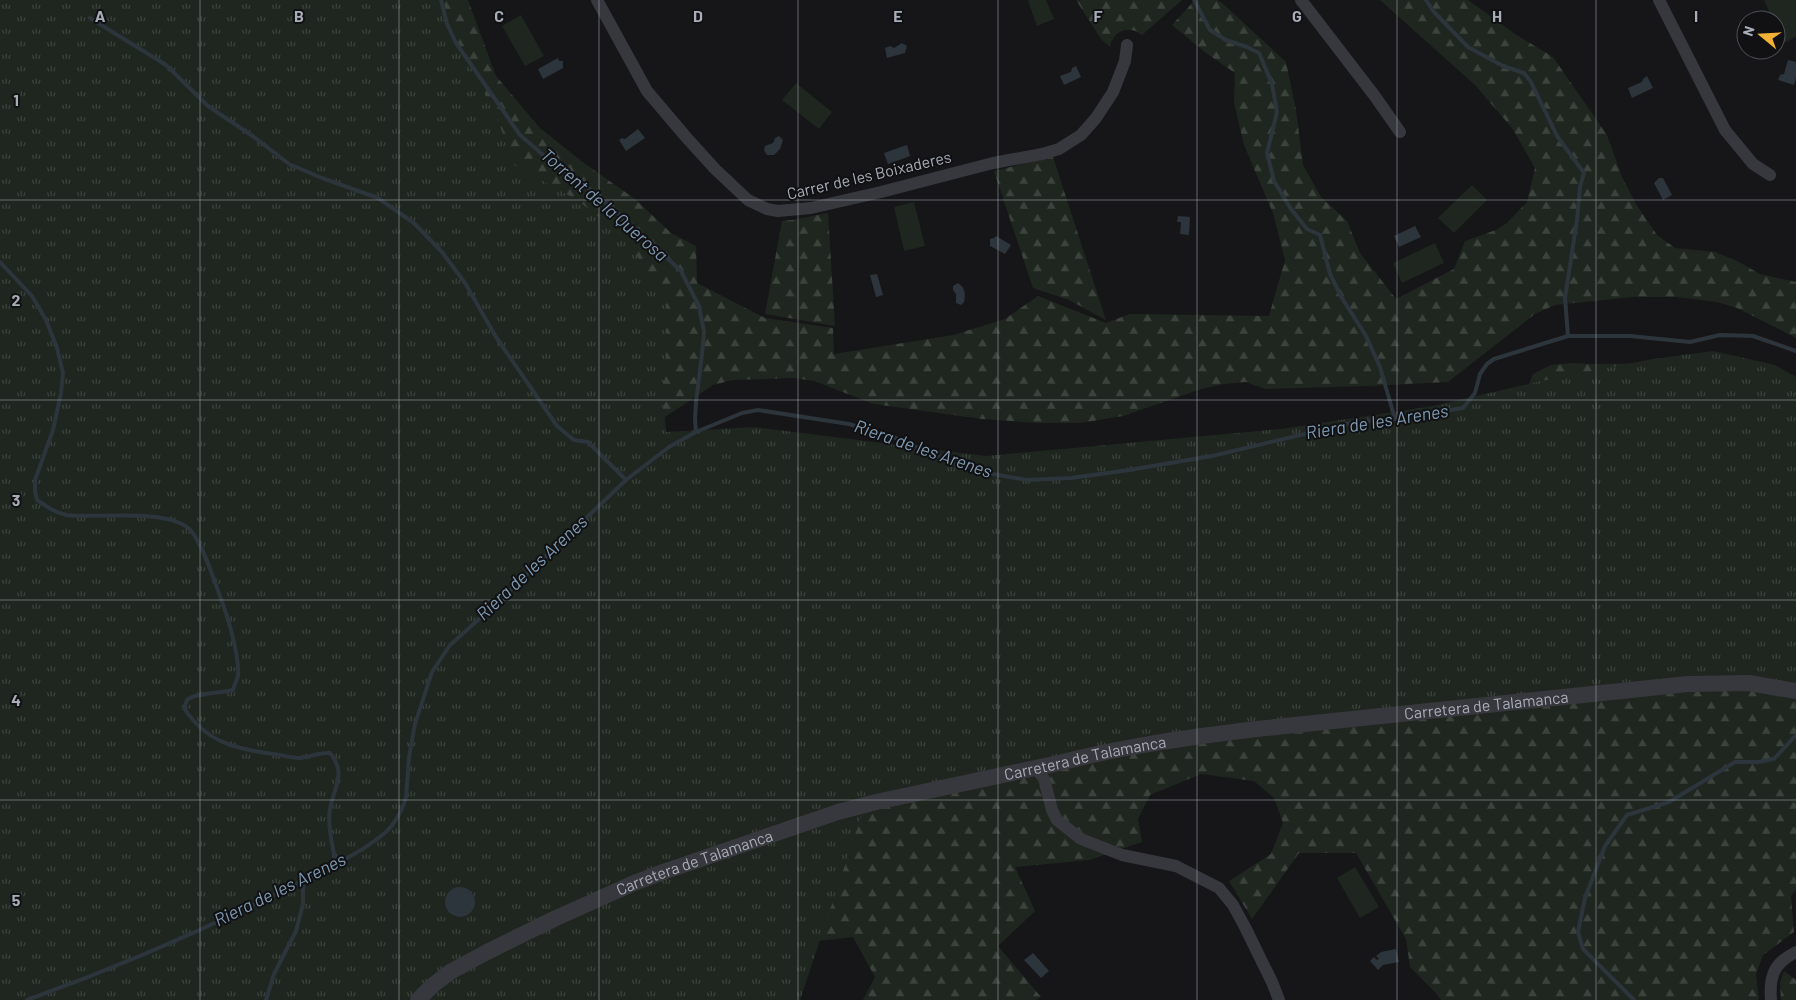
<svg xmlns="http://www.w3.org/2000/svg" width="1796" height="1000" font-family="Barlow,sans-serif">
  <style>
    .forest { fill: url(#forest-firs) }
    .park { fill: url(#park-tufts) }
    .pitch { fill: #1e261f }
    .water { fill: #2c353c }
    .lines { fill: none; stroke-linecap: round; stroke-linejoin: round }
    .stream { stroke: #2c353c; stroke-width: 4 }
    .minor { stroke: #37383d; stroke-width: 12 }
    .tertiary { stroke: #37383d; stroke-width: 16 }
    .grid { fill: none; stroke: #a8adb8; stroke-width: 1; stroke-opacity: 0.55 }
    .labels { text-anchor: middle; stroke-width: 4; stroke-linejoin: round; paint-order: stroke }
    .street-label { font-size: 16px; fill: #a8adb8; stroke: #111113 }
    .water-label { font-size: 18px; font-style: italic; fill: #7f9bb3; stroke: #111113 }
    .grid-label { font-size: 16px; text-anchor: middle; font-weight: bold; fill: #a8adb8; stroke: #111113; stroke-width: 4; stroke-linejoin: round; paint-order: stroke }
  </style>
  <defs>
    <pattern id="forest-firs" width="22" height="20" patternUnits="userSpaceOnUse" patternTransform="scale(1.25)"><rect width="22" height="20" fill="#1e261f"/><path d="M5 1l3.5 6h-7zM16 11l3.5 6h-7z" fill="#3c433d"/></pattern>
    <pattern id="park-tufts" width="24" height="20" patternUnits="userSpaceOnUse" patternTransform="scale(1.25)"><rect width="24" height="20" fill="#1e261f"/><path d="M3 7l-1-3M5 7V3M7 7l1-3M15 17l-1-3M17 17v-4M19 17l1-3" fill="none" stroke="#3c433d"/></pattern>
  </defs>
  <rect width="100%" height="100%" fill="#161618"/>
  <g class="forest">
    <polygon points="10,0 468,0 496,76 540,128 584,163 635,199 671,233 696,246 697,283 765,318 833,328 834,354 953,335 1005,319 1038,296 1106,323 1130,314 1269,316 1285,260 1273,213 1244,145 1234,103 1235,73 1206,53 1172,25 1195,0 1217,0 1221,2 1286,62 1296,110 1303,165 1321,197 1347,221 1360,253 1396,299 1454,269 1465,241 1496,230 1507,223 1527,202 1535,168 1512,128 1475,85 1380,0 1468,0 1515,34 1553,57 1607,135 1622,177 1636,204 1657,235 1675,248 1715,252 1737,261 1760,274 1796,282 1796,338 1737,308 1717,302 1676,297 1634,297 1555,305 1535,314 1448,382 1368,386 1265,389 1246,382 1224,384 1201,389 1123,416 1080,423 1038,423 982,419 874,404 814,381 795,378 733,380 713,385 638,435"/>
    <path d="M1076 0H1182L1142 35C1129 24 1112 31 1110 47L1101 39Z"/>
    <polygon points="1053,157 1106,320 1069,300 1033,288 994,171"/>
    <polygon points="828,213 835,326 765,314 782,221 792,220"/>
    <polygon points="1572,363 1593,364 1687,363 1796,385 1796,890 1791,896 1794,932 1763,955 1756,974 1759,1000 1441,1000 1436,993 1410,967 1406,939 1356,853 1299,853 1252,919 1229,881 1271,854 1283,823 1274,798 1254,781 1201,774 1150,795 1138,819 1142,842 1089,860 1015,867 1035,911 998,946 1041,997 1037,1000 863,1000 875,977 853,937 800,943 48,1000 965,479 1525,394 1533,374 1551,365"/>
    <polygon points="1784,971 1796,980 1796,1000 1781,1000 1780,982"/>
  </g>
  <polygon class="park" points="0,0 443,0 454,39 471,68 498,120 514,165 577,200 624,236 667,302 667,344 663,395 666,432 755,427 986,456 1281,429 1433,406 1546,380 1653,359 1713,351 1775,365 1796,377 1796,686 1775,681 1217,730 867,799 800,1000 0,1000"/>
  <g class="pitch">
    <polygon points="1029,0 1046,0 1054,19 1037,26 1028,1"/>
    <polygon points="1764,0 1796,0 1796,37 1784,43 1776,25 1776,20 1773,20"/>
    <polygon points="521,15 544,56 525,66 502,26"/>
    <polygon points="796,83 832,112 819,129 782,100"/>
    <polygon points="1472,185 1487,200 1454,233 1438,218"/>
    <polygon points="914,202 925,246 904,251 894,207"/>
    <polygon points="1435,243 1444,263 1402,283 1393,263"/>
    <polygon points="1355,867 1379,907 1360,918 1337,878"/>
  </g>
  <g class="water">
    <polygon points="902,43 907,46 905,53 887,58 885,48 890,46 894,48"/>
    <polygon points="558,58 559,61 563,61 563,68 543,79 538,69"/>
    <polygon points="1788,60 1796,62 1796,78 1794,85 1778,80 1780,75 1784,74"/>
    <polygon points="1076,66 1081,77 1064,85 1060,76 1071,72 1072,68"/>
    <polygon points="1647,76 1653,88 1632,98 1628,88 1642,82 1643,79"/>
    <polygon points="638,129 645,138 626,151 619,140 622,138 625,139"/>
    <polygon points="779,136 783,140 780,149 774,155 767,155 764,150 765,146 773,143 775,138"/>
    <polygon points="907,145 910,156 888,164 884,153"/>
    <polygon points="1659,178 1663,178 1672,195 1663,200 1654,183"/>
    <polygon points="1178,216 1190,217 1189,235 1180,234 1181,222 1177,222"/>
    <polygon points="1415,226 1421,237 1399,247 1394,236"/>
    <polygon points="996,236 1011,245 1005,254 990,246 990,239 994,238"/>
    <polygon points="877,274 883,295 876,297 870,275"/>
    <path d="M958 283C965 287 966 295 964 302L961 305 956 303V294L953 290V286Z"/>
    <circle cx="460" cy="902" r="15"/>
    <polygon points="1396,949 1399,962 1383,965 1378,970 1370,961 1374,957 1377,960 1379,959 1376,956 1381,952"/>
    <polygon points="1033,953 1049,971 1041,978 1024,960"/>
  </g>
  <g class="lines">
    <g class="stream">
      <polyline points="441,0 447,24 456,43 520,135 542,154 586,186 634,227 681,271 699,306 704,332 702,354 696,402 695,419 696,432"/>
      <polyline points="1194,0 1210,30 1226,40 1247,47 1259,53 1272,84 1277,112 1267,153 1274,181 1291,209 1307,229 1320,235 1330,274 1342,298 1366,336 1380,367 1395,419"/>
      <polyline points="1426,0 1434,12 1468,47 1503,66 1524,73 1531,82 1557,136 1584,173 1580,187 1577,220 1565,298 1568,336"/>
      <polyline points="90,18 166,65 208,106 254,137 289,164 322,178 378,198 414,223 442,252 465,283 496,337 557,426 574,440 588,442 626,480"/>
      <path d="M0 262 32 296 46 320 57 348 63 373 61 393 53 430 35 480V491L37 500C46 506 55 513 67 515 97 519 173 507 192 532 204 547 215 583 222 602 228 617 240 659 238 676 237 680 234 685 233 690 222 693 194 693 187 700 186 703 185 705 184 708 206 742 235 749 273 754 281 755 291 758 300 758 310 757 319 752 330 753 347 773 334 787 330 809 327 824 333 848 336 864"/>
      <path d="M27 1000C121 966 213 926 302 881 331 866 362 853 387 831 396 822 402 810 406 798L409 757 415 724 432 672 450 645 497 603 626 480 669 447 696 432 742 413 758 410 849 424 896 438 952 463 993 474 1027 480 1071 478 1129 470 1212 456 1351 423 1395 419 1463 408 1475 393 1480 374 1487 364 1494 359 1568 336H1630L1690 342 1720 335 1753 336 1796 351"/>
      <polyline points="266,1000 274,974 296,931 303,904 303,880"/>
      <polyline points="1634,1000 1583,949 1578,932 1585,898 1605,846 1627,815 1669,802 1735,762 1758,762 1774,759 1796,735"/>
    </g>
    <g class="minor">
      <polyline points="597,0 647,91 686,137 715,169 748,200 767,209 778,211 811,208 881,192 993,163 1042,154 1059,149 1081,135 1096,118 1113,92 1125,61 1127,45"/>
      <polyline points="1301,0 1374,95 1400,132"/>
      <polyline points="1659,0 1725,130 1753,164 1770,175"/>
      <polyline points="1036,768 1044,779 1052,810 1057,820 1081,839 1122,855 1176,866 1219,888 1233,905 1245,927 1272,982 1279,1000"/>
      <path d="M1771 1000C1769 976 1774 963 1796 952"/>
    </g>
    <path class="tertiary" id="s1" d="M418 1000 432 986 450 972 487 952 554 919 634 883 666 871 838 812 876 802 1059 763C1124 746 1191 737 1257 729L1688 684 1749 683 1796 691"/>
  </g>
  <path class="grid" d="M200 0V1000M399 0V1000M599 0V1000M798 0V1000M998 0V1000M1197 0V1000M1397 0V1000M1596 0V1000M0 200H1796M0 400H1796M0 600H1796M0 800H1796"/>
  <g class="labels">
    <g class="street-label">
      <text transform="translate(869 175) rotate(-13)" y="6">Carrer de les Boixaderes</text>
      <text dy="6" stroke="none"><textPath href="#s1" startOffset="1121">Carretera de Talamanca</textPath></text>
      <text dy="6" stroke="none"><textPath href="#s1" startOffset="716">Carretera de Talamanca</textPath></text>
      <text dy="6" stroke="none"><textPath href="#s1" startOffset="311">Carretera de Talamanca</textPath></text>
    </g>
    <g class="water-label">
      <text transform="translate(604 205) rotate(41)" y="6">Torrent de la Querosa</text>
      <text transform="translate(1377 422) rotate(-9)" y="6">Riera de les Arenes</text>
      <text transform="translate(923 449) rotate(19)" y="6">Riera de les Arenes</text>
      <text transform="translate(532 568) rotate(-43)" y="6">Riera de les Arenes</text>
      <text transform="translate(280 890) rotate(-26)" y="6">Riera de les Arenes</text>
    </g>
  </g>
  <g class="grid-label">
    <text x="100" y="22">A</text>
    <text x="299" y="22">B</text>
    <text x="499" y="22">C</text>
    <text x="698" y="22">D</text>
    <text x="898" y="22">E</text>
    <text x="1098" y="22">F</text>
    <text x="1297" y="22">G</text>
    <text x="1497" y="22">H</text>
    <text x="1696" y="22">I</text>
    <text x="16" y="106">1</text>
    <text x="16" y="306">2</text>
    <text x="16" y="506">3</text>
    <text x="16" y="706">4</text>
    <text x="16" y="906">5</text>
  </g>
  <g transform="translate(1761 35) rotate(288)"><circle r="24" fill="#111113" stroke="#4d4f55"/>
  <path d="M0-4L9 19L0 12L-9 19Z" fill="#f2b134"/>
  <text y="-8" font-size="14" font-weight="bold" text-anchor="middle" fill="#a8adb8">N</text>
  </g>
</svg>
